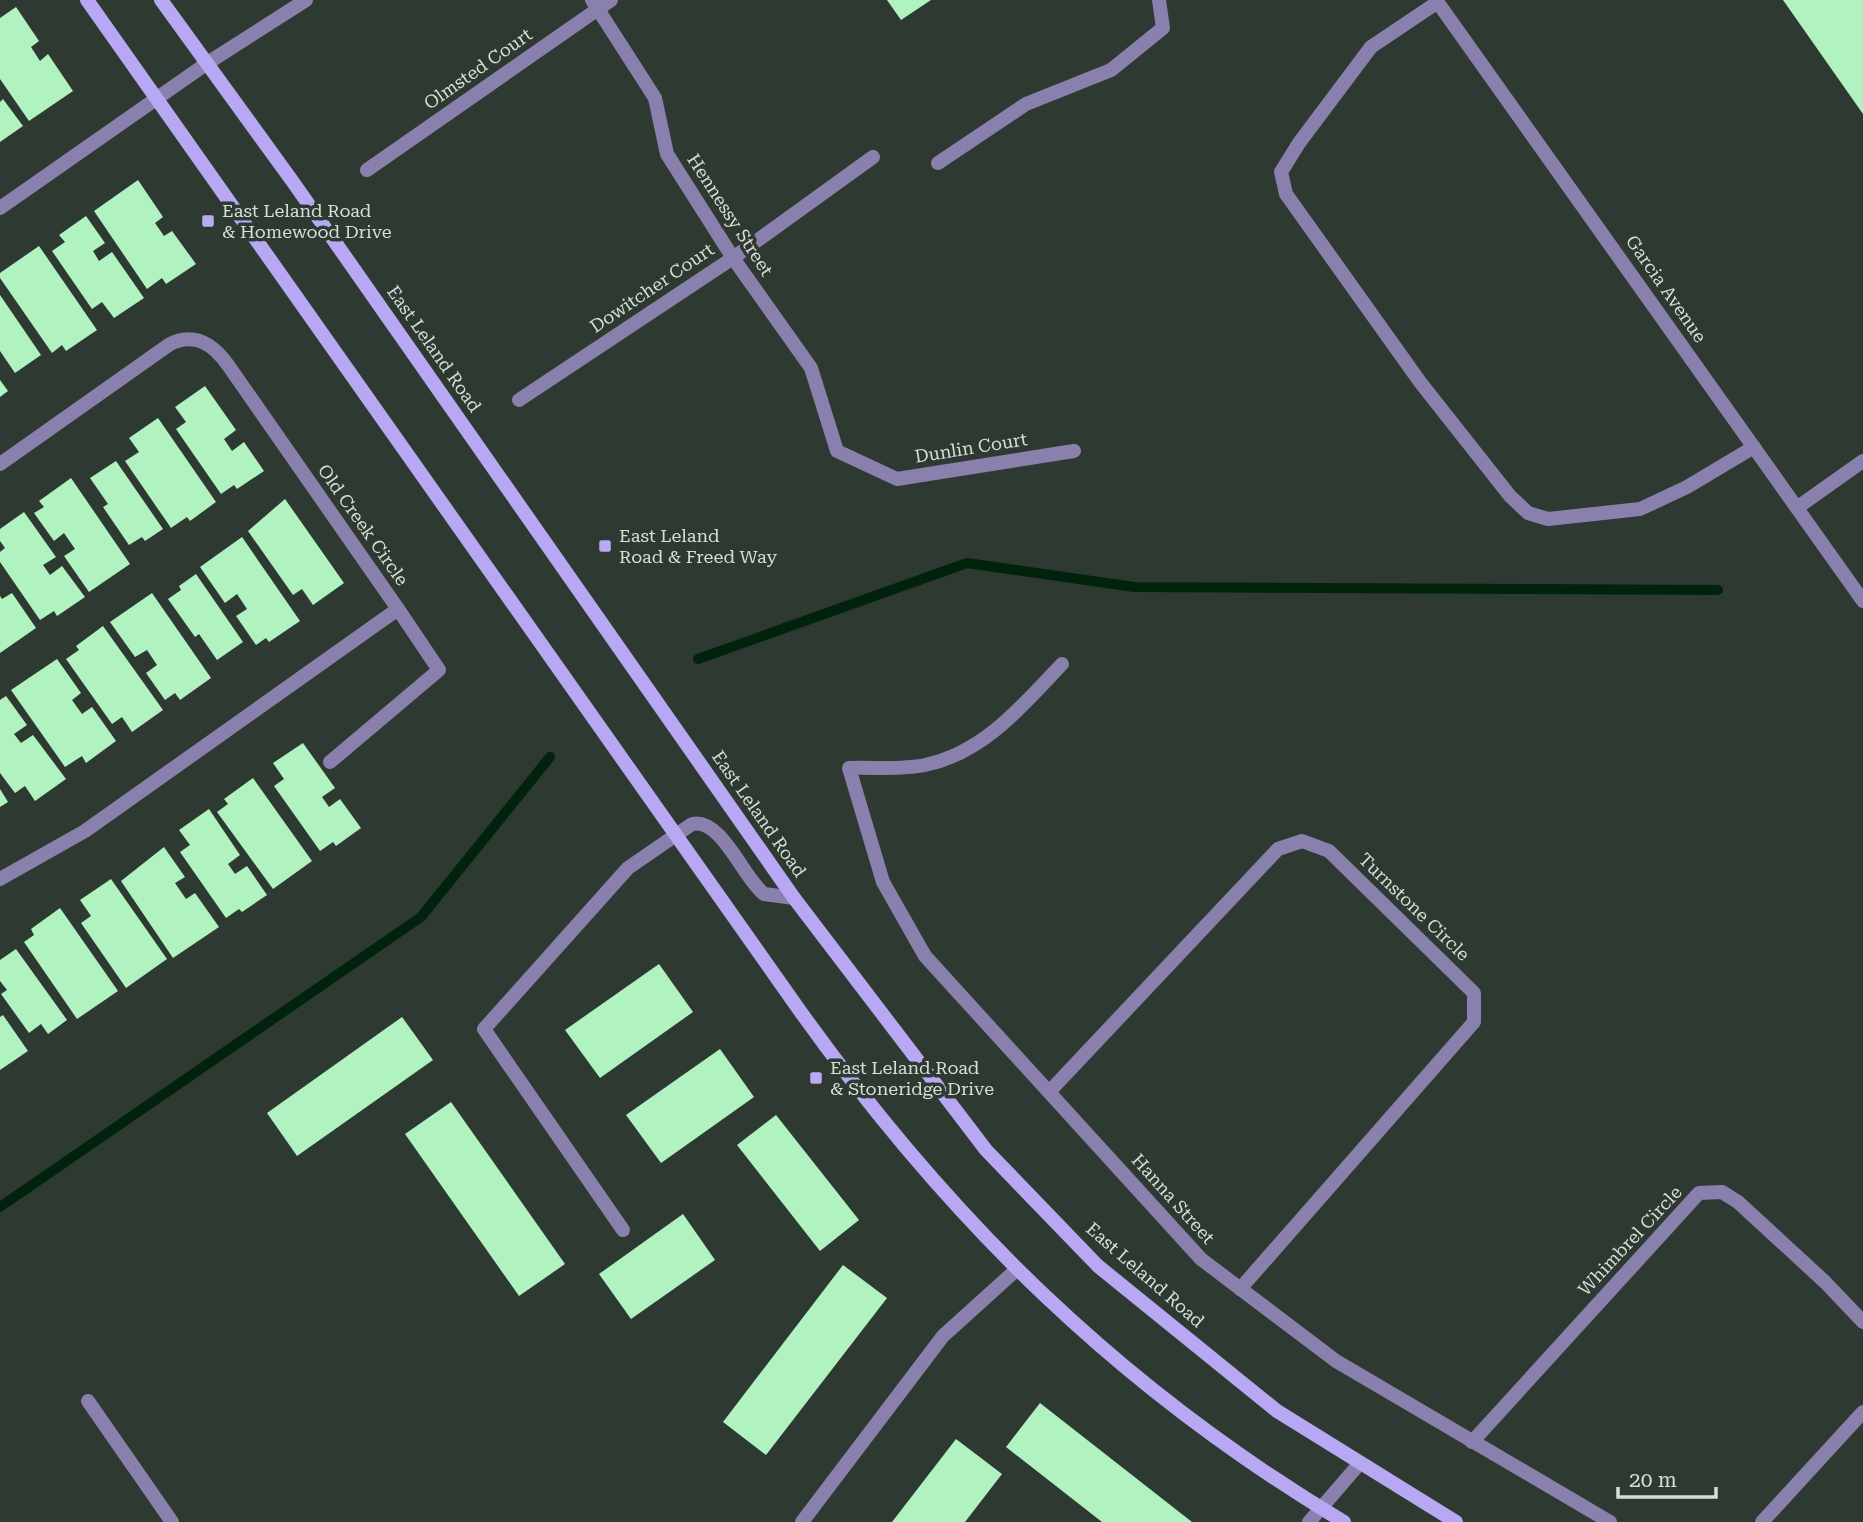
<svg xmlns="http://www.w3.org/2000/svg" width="1863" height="1522" font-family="'Roboto Serif',serif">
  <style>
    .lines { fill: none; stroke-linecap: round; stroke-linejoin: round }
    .stream { stroke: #01220d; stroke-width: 10 }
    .building { fill: #b0f3c1 }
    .lane { stroke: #8980ae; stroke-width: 14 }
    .street { stroke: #8980ae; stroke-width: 14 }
    .secondary { stroke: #b8a8f3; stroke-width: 14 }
    .poi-dot { fill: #baaaf6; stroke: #2e3a31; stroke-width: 2.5 }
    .labels { text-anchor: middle; stroke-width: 7; stroke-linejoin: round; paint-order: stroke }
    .street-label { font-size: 18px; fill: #d7ded8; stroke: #2e3a31 }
    .poi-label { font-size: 18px; fill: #d7ded8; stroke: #2e3a31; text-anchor: start }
  </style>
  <rect width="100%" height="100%" fill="#2e3a31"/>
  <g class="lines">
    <g class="stream">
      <polyline points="698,659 967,563 1134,587 1718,590"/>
      <polyline points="0,1207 421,917 550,757"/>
    </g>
  </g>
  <g class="building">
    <polygon points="887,0 931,0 901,20"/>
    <polygon points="1783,0 1863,0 1863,114"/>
    <polygon points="16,7 39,41 31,47 40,61 48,54 73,91 29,121 0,79 0,18"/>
    <polygon points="3,99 23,126 0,142 0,102"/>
    <polygon points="138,180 163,217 155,223 164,236 172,231 196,264 166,284 162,278 147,289 94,211"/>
    <polygon points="86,216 105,243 93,251 99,261 112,252 144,298 114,318 102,302 92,309 52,251 65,242 59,235"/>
    <polygon points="39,246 97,330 66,351 62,345 52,353 0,278 0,273"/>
    <polygon points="0,295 41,355 15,373 0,351"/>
    <polygon points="0,380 8,391 0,397"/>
    <polygon points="205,386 236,430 224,439 232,451 244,442 264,471 237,489 234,485 221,494 176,429 186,422 175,407"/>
    <polygon points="158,418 216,502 190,521 187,517 171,528 125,461 139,452 129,438"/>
    <polygon points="116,461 163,529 145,541 142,537 129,545 103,507 108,504 90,478"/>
    <polygon points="71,478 130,564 89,592 64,556 75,549 64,533 54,541 34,513 44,507 39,501"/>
    <polygon points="285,499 344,583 313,605 302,589 293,595 248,531"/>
    <polygon points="24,512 56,557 43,565 50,575 62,566 85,597 57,616 54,611 40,620 0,562 0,552 5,548 0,541 0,529"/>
    <polygon points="242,537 300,621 269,642 266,638 256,645 236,616 247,609 237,594 225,603 200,567"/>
    <polygon points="196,574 243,642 217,660 199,634 195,637 168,599 181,590 179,586"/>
    <polygon points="12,593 36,628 0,653 0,596 2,599"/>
    <polygon points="152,593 211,678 180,700 175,693 165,700 146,673 157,665 147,650 135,657 110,622"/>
    <polygon points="103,626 163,710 132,732 122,717 112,724 66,659 79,650 76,646"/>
    <polygon points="57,659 81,693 72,700 82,714 92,707 116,741 86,763 82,756 65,767 11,690"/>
    <polygon points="6,696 27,725 14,734 21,743 33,735 66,779 35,801 25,786 15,793 0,773 0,700"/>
    <polygon points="303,743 335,788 322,797 329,807 340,799 361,828 336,846 333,842 320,851 274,786 284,779 273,763"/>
    <polygon points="253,778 312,861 273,889 217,812 228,804 224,799"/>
    <polygon points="0,789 8,802 0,807"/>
    <polygon points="209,809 240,855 228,864 235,874 247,866 267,895 242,912 239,909 226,918 180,852 190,845 179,830"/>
    <polygon points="164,847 185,877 175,883 186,899 195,893 219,927 173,958 121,881"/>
    <polygon points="111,879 167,959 126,988 81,923 91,916 80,900"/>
    <polygon points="60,908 118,991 77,1019 24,942 34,935 31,929"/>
    <polygon points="16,949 67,1020 48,1034 41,1024 29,1033 1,994 7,990 0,981 0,960"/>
    <polygon points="659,964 693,1012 600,1078 565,1030"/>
    <polygon points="3,1015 28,1051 0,1070 0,1017"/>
    <polygon points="402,1017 433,1060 297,1156 267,1113"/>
    <polygon points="720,1049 754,1097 661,1163 626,1115"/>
    <polygon points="451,1102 565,1264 519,1296 405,1134"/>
    <polygon points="776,1115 859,1220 820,1251 737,1145"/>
    <polygon points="683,1214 715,1260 631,1319 599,1274"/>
    <polygon points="843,1265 887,1298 766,1455 723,1422"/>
    <polygon points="1040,1403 1192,1522 1102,1522 1006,1447"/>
    <polygon points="956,1439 1002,1474 965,1522 892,1522"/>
  </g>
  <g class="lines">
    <g class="lane">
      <polyline points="1438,2 1371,47 1299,143 1281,172 1286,194 1420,382 1510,496 1528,513 1548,519 1640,509 1687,487 1754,447"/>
      <polyline points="938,163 1026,104 1111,70 1163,28 1159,0"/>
      <polyline points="330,762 439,670 398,609"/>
      <path d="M623 1230 484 1029 628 868 692 824C722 818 743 878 764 894L794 898"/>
      <polyline points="802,1522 943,1336 1016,1270"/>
      <polyline points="1309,1522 1360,1463"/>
    </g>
    <g class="street">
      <polyline points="592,0 655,98 667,154 733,258 811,368 837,451 897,479 1074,451"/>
      <polyline points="1436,0 1863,601"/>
      <polyline points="367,170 611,0"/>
      <polyline points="0,208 206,64 306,0"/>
      <polyline points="519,400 733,258 873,157"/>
      <path d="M0 464 170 344C195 332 213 344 228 365L398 609 85 831 0 879"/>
      <polyline points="1798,507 1863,461"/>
      <path d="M1062 664C1023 705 984 753 925 765 901 770 873 767 849 768L883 882 925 956 1201 1259 1336 1361 1610 1522"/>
      <polyline points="1049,1092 1278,849 1302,841 1329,851 1474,993 1474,1022 1240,1289"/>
      <polyline points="88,1401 172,1522"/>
      <polyline points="1472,1442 1699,1193 1722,1192 1738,1202 1825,1282 1863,1322"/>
      <polyline points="1762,1522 1863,1412"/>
    </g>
    <g class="secondary">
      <path d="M87 0 800 1011C951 1222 1120 1388 1344 1522"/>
      <polyline points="161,0 293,182 794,898 986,1150 1098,1266 1277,1411 1456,1522"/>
    </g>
  </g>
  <g class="poi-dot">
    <rect x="201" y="214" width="14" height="14" rx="3.5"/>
    <rect x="598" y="539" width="14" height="14" rx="3.5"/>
    <rect x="809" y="1071" width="14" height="14" rx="3.5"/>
  </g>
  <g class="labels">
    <g class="street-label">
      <text transform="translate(478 69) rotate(-35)" y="6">Olmsted Court</text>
      <text transform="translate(730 215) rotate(57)" y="6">Hennessy Street</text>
      <text transform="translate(652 288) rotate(-34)" y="6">Dowitcher Court</text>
      <text transform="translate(1666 289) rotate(55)" y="6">Garcia Avenue</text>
      <text transform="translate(434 349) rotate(55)" y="6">East Leland Road</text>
      <text transform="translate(971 448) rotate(-9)" y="6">Dunlin Court</text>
      <text transform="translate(363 525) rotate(55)" y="6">Old Creek Circle</text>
      <text transform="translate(759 814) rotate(55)" y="6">East Leland Road</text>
      <text transform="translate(1414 907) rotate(44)" y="6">Turnstone Circle</text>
      <text transform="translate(1173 1199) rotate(48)" y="6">Hanna Street</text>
      <text transform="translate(1630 1241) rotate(-47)" y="6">Whimbrel Circle</text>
      <text transform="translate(1145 1275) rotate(41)" y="6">East Leland Road</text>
    </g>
    <g class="poi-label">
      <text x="222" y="217">East Leland Road<tspan x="222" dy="21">&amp; Homewood Drive</tspan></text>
      <text x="619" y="542">East Leland<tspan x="619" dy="21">Road &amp; Freed Way</tspan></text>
      <text x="830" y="1074">East Leland Road<tspan x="830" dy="21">&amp; Stoneridge Drive</tspan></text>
    </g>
  </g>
  <path d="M1618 1487v10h98v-10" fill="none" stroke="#d7ded8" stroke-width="3.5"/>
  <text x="1629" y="1487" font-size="21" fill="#d7ded8" stroke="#2e3a31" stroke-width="5" paint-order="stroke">20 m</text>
</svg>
